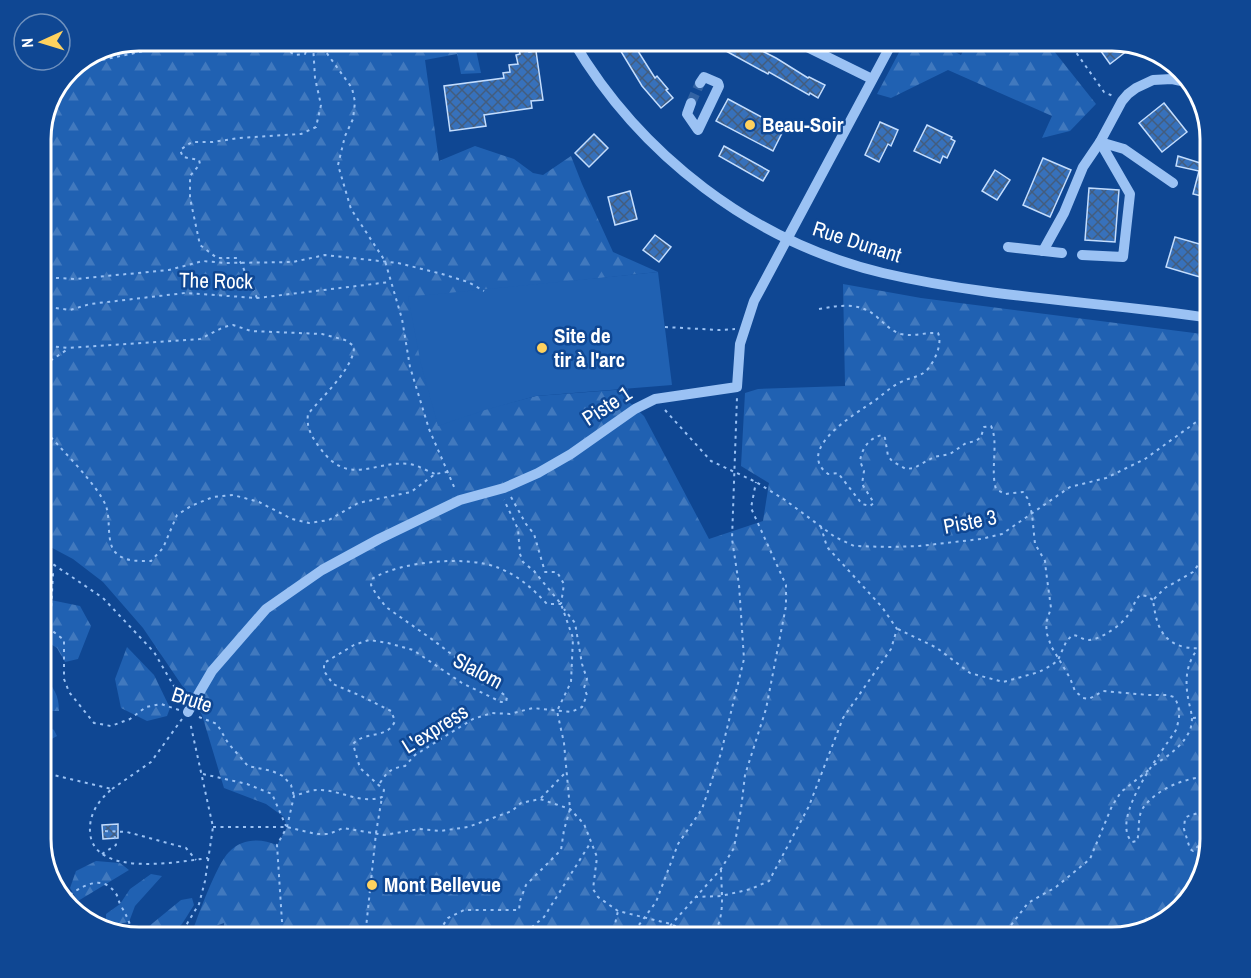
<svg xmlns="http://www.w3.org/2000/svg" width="1251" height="978" font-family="'Archivo Narrow',sans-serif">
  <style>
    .forest { fill: url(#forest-firs) }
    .garden { fill: #2061b2 }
    .building { fill: url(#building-cross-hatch); stroke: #c3ddfe; stroke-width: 1.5 }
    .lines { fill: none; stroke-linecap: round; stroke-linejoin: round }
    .minor-tunnel { stroke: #3363a3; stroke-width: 10; stroke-dasharray: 10 5; stroke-linecap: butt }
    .path { stroke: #9bc2f4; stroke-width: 2; stroke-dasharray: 3 4.5; stroke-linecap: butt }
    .minor { stroke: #9bc2f4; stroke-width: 10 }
    .poi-dot { fill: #ffd25e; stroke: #0f4793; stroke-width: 2 }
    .labels { text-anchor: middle; stroke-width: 5; stroke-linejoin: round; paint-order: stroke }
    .poi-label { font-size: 21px; font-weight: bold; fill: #fff; stroke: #0f4793; text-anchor: start }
    .street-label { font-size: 21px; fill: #fff; stroke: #0f4793 }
    .rim { fill: none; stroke: #fff; stroke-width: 3 }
  </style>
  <defs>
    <pattern id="forest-firs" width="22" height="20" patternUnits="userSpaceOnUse" patternTransform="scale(1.5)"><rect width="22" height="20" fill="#2061b2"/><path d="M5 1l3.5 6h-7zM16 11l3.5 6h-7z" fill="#4179be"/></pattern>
    <pattern id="building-cross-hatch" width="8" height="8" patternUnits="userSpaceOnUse" patternTransform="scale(1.5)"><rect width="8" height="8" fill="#3771bb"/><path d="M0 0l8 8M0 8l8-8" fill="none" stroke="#435d7e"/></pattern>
  </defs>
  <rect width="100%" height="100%" fill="#0f4793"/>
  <g class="forest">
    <path d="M139 41H474L481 73 461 74 457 54 425 60 439 161 475 146 514 159 533 173 543 175 571 156 582 184 613 252 658 272 470 292 485 409 536 396 628 389 629 402 644 416 709 539 763 521 769 483 741 466 745 393 758 389 845 386 843 284 921 298 1210 335V840L1190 899 1155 928 1112 937H224V923L191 935C198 916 216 865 229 852 242 838 261 838 277 845L287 827 284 817 266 804 224 788 202 715 143 628 103 582 73 559 41 542V132L74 65Z"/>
    <polygon points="905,41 934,41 961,55 968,41 1046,41 1096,104 1070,131 1042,138 1052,116 948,70 891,98 877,94"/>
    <polygon points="41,598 80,606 91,626 78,659 65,662 57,648 41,638"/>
    <polygon points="127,647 154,675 170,708 167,716 147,721 121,708 115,679"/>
    <path d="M41 677C54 685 59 696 59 711H49L43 714 46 725 54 730 57 736 41 745Z"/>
    <polygon points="96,861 120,863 129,870 78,901 70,888 76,871"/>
    <polygon points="151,874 162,876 135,906 129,922 106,926 106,914 120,904 130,889"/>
    <polygon points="192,898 194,905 182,924 168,937 150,937 148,927 181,900"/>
  </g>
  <polygon class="garden" points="658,272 672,385 536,396 485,410 438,426 421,364 408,297"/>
  <g class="building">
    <polygon points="614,40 631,40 655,78 657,76 668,89 666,90 673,98 661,108 642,86"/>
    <polygon points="706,40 741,40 776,58 808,78 809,77 825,85 818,98 810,93 809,95 769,72 768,74"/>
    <polygon points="1093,40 1113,40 1132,47 1110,64"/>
    <polygon points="528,46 529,52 536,51 543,100 531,101 532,108 484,115 486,126 450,131 444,86 504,78 503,73 510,72 509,65 518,64 516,55 520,54 519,48"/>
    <polygon points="728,99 784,129 773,151 716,121"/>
    <polygon points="1164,103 1187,132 1162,152 1139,123"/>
    <polygon points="880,122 898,130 891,146 888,144 879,162 865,155"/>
    <polygon points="927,125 952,137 951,139 955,141 947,158 943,156 940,163 914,151"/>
    <polygon points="594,134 608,148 589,167 575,153"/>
    <polygon points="724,146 769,171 763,181 719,156"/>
    <polygon points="1178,156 1210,166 1210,198 1193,194 1199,171 1176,166"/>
    <polygon points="1043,158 1071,170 1050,217 1023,205"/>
    <polygon points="995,170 1010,180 997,200 982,191"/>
    <polygon points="1089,188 1119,190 1115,242 1085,240"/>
    <polygon points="630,191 637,219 615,225 608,197"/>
    <polygon points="655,235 671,247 659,262 643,250"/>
    <polygon points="1175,237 1210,247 1210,280 1166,267"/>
    <polygon points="118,824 118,838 103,839 102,825"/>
  </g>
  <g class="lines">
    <polyline class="minor-tunnel" points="691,103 700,83"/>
    <g class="path">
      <polyline points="318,41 352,88 355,102 353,119 345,136 338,165 351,209 385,261 402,319 410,367 429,429 455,489"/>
      <polyline points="1068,41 1104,92 1113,96"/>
      <polyline points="73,66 173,45 202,41"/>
      <polyline points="41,277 75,279 169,270 203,261 225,263 293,262 325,255 398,263 442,274 468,282 484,291"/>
      <polyline points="257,298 241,263 237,258 217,258 200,245 190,198 190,176 200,164 199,160 183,157 180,150 192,142 213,142 239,138 301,134 316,127 321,105 315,78 313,45 308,46 305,54 295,55 284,48 281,41"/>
      <polyline points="41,306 70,310 90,304 185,293 257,298 390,282"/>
      <path d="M819 309C841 305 860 302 877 317 885 324 891 331 901 334 914 337 926 332 938 333 943 344 934 363 926 371 918 378 910 377 901 382 890 387 883 395 874 401 857 413 794 449 828 474L838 473 862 504 870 506 874 503 862 484 864 471 860 461C862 448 869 438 882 435L885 438 888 456 892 461 906 469 914 468 934 457 950 454 966 443 976 441 981 437 984 427 991 426C999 442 990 470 996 489L1005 494 1023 492 1028 499 1032 514 1035 544 1045 561 1046 571 1051 608 1046 623 1047 634 1051 646 1070 678 1075 691 1083 698 1089 699 1103 691 1148 695H1167L1174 697C1181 708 1180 717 1176 730 1162 752 1109 818 1132 842L1137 841C1140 831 1137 817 1143 808 1156 789 1188 776 1210 777"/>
      <polyline points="665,327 719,330 735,329"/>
      <path d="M41 345 68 348 200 339 224 327 233 325 251 331 322 334 345 340 354 346C355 367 321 398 308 414 306 428 312 437 320 448 349 488 374 460 409 464 418 465 427 471 435 474"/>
      <polyline points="41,372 47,363 68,349"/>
      <polyline points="665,410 711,461 756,482 785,500 835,537 854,546 889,547 919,546 981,539 1002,534 1070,487 1106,478 1145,459 1210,412"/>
      <path d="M41 426C57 445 98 485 106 506 111 520 106 541 115 552 124 562 138 561 151 561L163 548 177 515 191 506 213 497 233 495 259 502 292 519 309 523 329 520 358 503 411 492 435 474 447 472"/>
      <polyline points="511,497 526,524 534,534 545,572 557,572 564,584 561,604"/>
      <path d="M1210 531 1203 546 1201 561 1193 572 1165 588 1153 600C1156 622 1160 641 1184 647 1195 649 1200 649 1210 644"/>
      <polyline points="41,556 103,598 154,652 182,700"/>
      <polyline points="46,560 53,574 50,629 64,640 64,679 69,692 94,723 111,726 130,719 146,707 161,704 179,710"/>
      <path d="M898 629 937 648 970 673 1003 682 1039 672 1052 665 1058 660 1066 642 1072 635C1079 635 1082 640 1089 640 1100 640 1123 624 1128 615 1133 609 1134 601 1140 595L1147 596 1153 600"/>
      <polyline points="199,717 217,724 228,743 248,766 272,771 283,776 291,785 294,796"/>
      <polyline points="1193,718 1210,717"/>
      <path d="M1154 765C1168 756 1183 746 1190 730 1193 722 1192 715 1190 707 1185 687 1184 667 1197 650"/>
      <path d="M41 772 112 789C98 801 89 814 90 832 93 878 178 862 208 858"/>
      <polyline points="203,774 247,784 272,794 286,826"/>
      <path d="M380 783C387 772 391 768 405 766L415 755 473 719 492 713 510 714 533 708 571 712 582 707 587 695 584 688 587 679 582 664 575 623 564 609"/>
      <polyline points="112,789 151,762 182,719"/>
      <polyline points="541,798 566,772"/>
      <polyline points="213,827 287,827 316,834 329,834 343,828 384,835 419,829 440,831 468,827 512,811 521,803 540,799 570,809 584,824 597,857 593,889 598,897 618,911 671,924 689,933 693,937"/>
      <polyline points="105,831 127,832 186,848 196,860"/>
      <path d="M1210 840 1207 838 1193 851 1190 849 1184 829 1185 818C1194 812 1201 815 1210 810"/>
      <polyline points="102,854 116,845 114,831"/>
      <polyline points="1194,886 1196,866 1207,850"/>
      <polyline points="695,897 721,896 751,889 769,881 809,806 843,718 891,649 897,629 882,607 827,547 821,527"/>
      <path d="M64 899C78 889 99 873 114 891 118 895 118 900 120 904 126 915 131 923 132 935"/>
      <polyline points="367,929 369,937"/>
      <polyline points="162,937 164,934 174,932 181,934"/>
      <polyline points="179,937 199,904 205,881 213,827 190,722"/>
      <path d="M283 937 277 845 287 827 294 796C301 794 310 790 317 790 339 789 361 805 382 797L384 790 360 768 353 744C366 730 387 740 395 721L391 711 361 696 333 684 324 671V663L354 645 369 640 388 643 413 650 462 683 501 702H506L507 697 433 640 386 607 376 594 371 585 372 579C401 561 467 555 499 568 519 576 533 589 547 604H561"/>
      <polyline points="362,937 366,928 376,833 382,797"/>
      <polyline points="435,937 448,918 464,910 519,910 520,901 526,885 561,850 564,830 570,809 564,743 557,711 571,682 573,638 561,604 534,571 523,562 520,554 518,529 504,500"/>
      <polyline points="520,937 544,917 591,842"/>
      <polyline points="612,937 618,911"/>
      <polyline points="630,937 656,902 678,844 702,809 721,753 744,659 739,585 732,539 737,397"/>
      <polyline points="660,937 721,869 734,848 741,809 745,775 766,709 786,606 786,585 751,508 756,482"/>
      <path d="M710 937C727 921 721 891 721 869"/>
      <polyline points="1002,937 1028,903 1056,887 1090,859 1112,806 1121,792 1150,769"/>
    </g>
    <g class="minor">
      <path d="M573 41C640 155 753 242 883 273 990 298 1102 302 1210 318"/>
      <polyline points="795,41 872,79"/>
      <polyline points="691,103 687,114 698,130 719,86 718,83 704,77 700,83"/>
      <polyline points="1008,247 1062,253"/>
      <polyline points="1043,251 1064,213 1083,167 1100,142 1122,101 1128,94 1136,88 1153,80 1172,79 1191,83"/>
      <polyline points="1082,255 1123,257 1130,194 1100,142 1124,149 1173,183"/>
      <polyline points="188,712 212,671 266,609 322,570 379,539 460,500 504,488 538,473 571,454 635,409 655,399 737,387 740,344 754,301 893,41"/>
    </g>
  </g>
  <g class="poi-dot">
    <circle cx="750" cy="125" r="6"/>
    <circle cx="542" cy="348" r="6"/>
    <circle cx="372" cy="885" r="6"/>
  </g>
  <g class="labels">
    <g class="poi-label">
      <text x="762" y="132">Beau-Soir</text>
      <text x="554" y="343">Site de<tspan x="554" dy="24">tir à l'arc</tspan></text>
      <text x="384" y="892">Mont Bellevue</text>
    </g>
    <g class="street-label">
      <text transform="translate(857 242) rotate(18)" y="7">Rue Dunant</text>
      <text transform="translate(216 281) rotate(1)" y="7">The Rock</text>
      <text transform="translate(607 406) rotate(-33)" y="7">Piste 1</text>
      <text transform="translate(970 522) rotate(-11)" y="7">Piste 3</text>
      <text transform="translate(478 671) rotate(28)" y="7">Slalom</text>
      <text transform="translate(192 700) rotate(18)" y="7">Brute</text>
      <text transform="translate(435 729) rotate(-32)" y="7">L'express</text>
    </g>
  </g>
  <path d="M0 0H1251V978H0ZM139 51H1112A88 88 0 0 1 1200 139V839A88 88 0 0 1 1112 927H139A88 88 0 0 1 51 839V139A88 88 0 0 1 139 51Z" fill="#0f4793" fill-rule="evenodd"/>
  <path class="rim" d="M139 51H1112A88 88 0 0 1 1200 139V839A88 88 0 0 1 1112 927H139A88 88 0 0 1 51 839V139A88 88 0 0 1 139 51Z"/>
  <g transform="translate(42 42) rotate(266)"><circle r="28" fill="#0f4793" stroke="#6f91be" stroke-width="1.5"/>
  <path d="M0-4.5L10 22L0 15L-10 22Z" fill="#ffd25e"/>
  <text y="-9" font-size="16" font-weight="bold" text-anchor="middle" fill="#ffffff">N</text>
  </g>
</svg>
